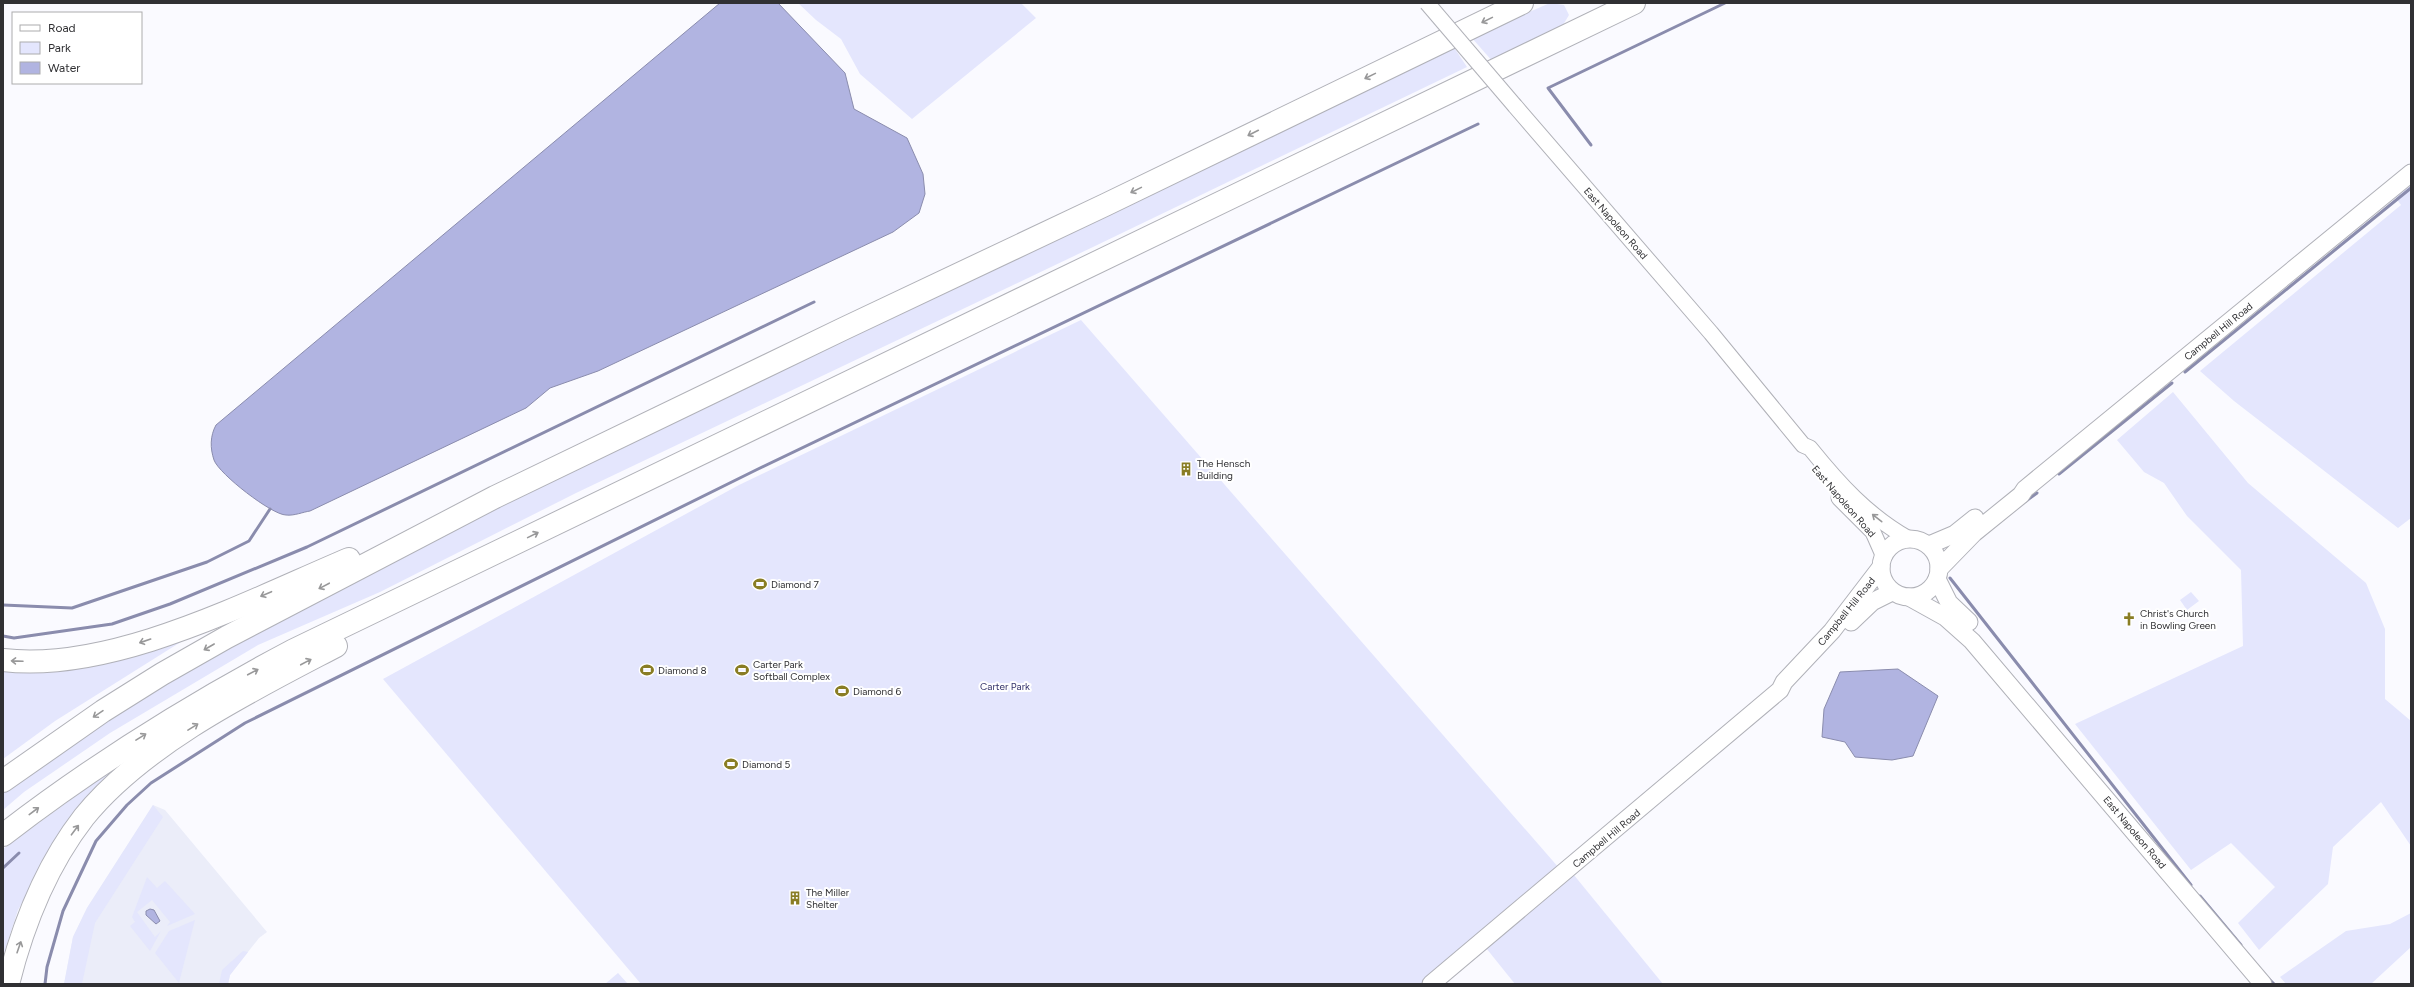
<svg xmlns="http://www.w3.org/2000/svg" width="2414" height="987" font-family="Figtree,sans-serif">
  <style>
    .built { fill: #ebedf9 }
    .green { fill: #e4e6fd }
    .water { fill: #b1b4e1; stroke: #8a8cad }
    .lines { fill: none; stroke-linecap: round; stroke-linejoin: round }
    .stream { stroke: #8a8cad; stroke-width: 3 }
    .tertiary-casing { stroke: #b0b1b8; stroke-width: 17 }
    .secondary-casing { stroke: #b0b1b8; stroke-width: 19 }
    .motorway-casing { stroke: #b0b1b8; stroke-width: 24 }
    .tertiary { stroke: #fff; stroke-width: 15 }
    .secondary { stroke: #fff; stroke-width: 17 }
    .motorway { stroke: #fff; stroke-width: 22 }
    .tertiary-bridge-casing { stroke: #b0b1b8; stroke-width: 17; stroke-linecap: butt }
    .tertiary-bridge { stroke: #fff; stroke-width: 15 }
    .oneway { stroke: #989899 }
    .labels { text-anchor: middle; stroke-width: 4; stroke-linejoin: round; paint-order: stroke }
    .street-label { font-size: 10px; fill: #303033; stroke: #fff }
    .poi-label { font-size: 10px; fill: #303033; stroke: #fff; text-anchor: start }
    .park-label { font-size: 10px; fill: #34336a; stroke: #fff }
  </style>
  <rect width="100%" height="100%" fill="#fafaff"/>
  <polygon class="built" points="153,805 165,810 267,932 259,938 230,975 228,984 64,984 73,937 87,908"/>
  <g class="green">
    <polygon points="798,3 1021,3 1036,18 912,119 860,74 841,39 816,20"/>
    <polygon points="1550,3 1564,5 1569,15 1563,25 1494,63 1471,37"/>
    <polygon points="1453,46 1467,67 1093,247 576,493 380,592 258,645 110,733 24,792 3,810 3,782 245,628"/>
    <polygon points="2411,173 2411,518 2398,528 2234,401 2200,371 2401,205 2390,190"/>
    <polygon points="1081,320 1559,868 1423,984 641,984 383,679 739,485"/>
    <polygon points="2173,392 2248,483 2366,583 2385,629 2385,699 2411,721 2411,846 2381,802 2333,847 2328,884 2259,950 2238,923 2275,887 2231,843 2191,870 2075,724 2243,646 2241,570 2187,516 2164,483 2144,472 2117,440"/>
    <polygon points="2191,592 2199,601 2187,610 2180,600"/>
    <polygon points="203,628 55,721 3,759 3,667"/>
    <polygon points="121,763 125,767 30,889 18,910 3,956 3,849"/>
    <polygon points="153,805 163,817 95,923 82,984 64,984 73,937 87,908"/>
    <polygon points="1569,869 1663,984 1515,984 1482,943"/>
    <polygon points="147,877 157,888 165,881 195,914 167,926 170,922 152,900 137,912 155,937 161,931 150,951 130,926 135,922 132,917"/>
    <polygon points="2411,913 2411,947 2371,984 2286,984 2280,977 2346,931 2390,924"/>
    <polygon points="195,920 179,983 155,953 169,931"/>
    <polygon points="243,951 248,952 230,975 228,984 219,984 222,970"/>
    <polygon points="618,973 628,984 605,984"/>
  </g>
  <g class="water">
    <path d="M720 3H778L845 73 854 109 907 138 923 174 925 194 919 213 893 232 598 371 550 388 526 408 310 511C303 512 294 516 286 515 272 515 219 474 214 460 210 448 210 436 216 425Z"/>
    <polygon points="1898,669 1938,696 1913,756 1892,760 1855,757 1845,742 1822,737 1824,709 1840,672"/>
    <polygon points="150,909 154,910 160,921 156,924 146,915 146,911"/>
  </g>
  <g class="lines">
    <g class="stream">
      <polyline points="1591,145 1548,88 1725,3"/>
      <polyline points="2185,372 2411,188"/>
      <polyline points="2059,474 2172,383"/>
      <polyline points="2026,501 2037,493"/>
      <polyline points="1950,578 2191,885"/>
      <polyline points="3,605 72,608 207,562 249,541 270,509"/>
      <polyline points="3,636 14,638 112,624 170,604 307,547 814,302"/>
      <polyline points="3,868 19,853"/>
      <polyline points="2200,896 2241,945"/>
      <polyline points="2268,978 2274,984"/>
      <polyline points="45,984 47,967 63,911 96,841 127,805 151,783 245,723 756,470 1478,124"/>
    </g>
    <g class="tertiary-casing">
      <g id="tertiary">
        <path d="M1515 106 1711 333 1803 445 1810 448C1839 484 1868 516 1909 539"/>
        <polyline points="1839,498 1873,532 1884,557"/>
      </g>
    </g>
    <g class="secondary-casing">
      <g id="secondary">
        <circle cx="1910" cy="568" r="29"/>
        <polyline points="1929,545 1955,534 1975,518"/>
        <polyline points="1939,569 1974,533 2021,495 2025,489 2411,173"/>
        <polyline points="1937,579 1949,603 1969,622"/>
        <polyline points="1909,597 1945,617 1972,641 2263,984"/>
        <polyline points="1851,622 1872,602 1892,592"/>
        <polyline points="1431,984 1780,690 1784,682 1832,631 1881,567"/>
      </g>
    </g>
    <g class="motorway-casing">
      <g id="motorway">
        <path d="M3 660C113 673 249 601 349 559"/>
        <polyline points="3,781 103,711 162,674 227,637 495,497 843,329 1105,205 1522,3"/>
        <path d="M3 835C95 764 190 705 292 651L1634 3"/>
        <path d="M8 984C23 924 46 866 84 817 144 743 252 690 336 646"/>
      </g>
    </g>
    <use href="#tertiary" class="tertiary"/>
    <use href="#secondary" class="secondary"/>
    <use href="#motorway" class="motorway"/>
    <g class="tertiary-bridge-casing">
      <polyline id="tertiary-bridge" points="1427,3 1515,106"/>
    </g>
    <use href="#tertiary-bridge" class="tertiary-bridge"/>
  </g>
  <defs><path id="oneway-shaft" d="M-6 0H5M1.5-3L5.5 0L1.5 3" fill="none" stroke-width="1.6" stroke-linecap="round" stroke-linejoin="round"/></defs>
  <g class="oneway">
    <use href="#oneway-shaft" transform="translate(1487 20) rotate(154)"/>
    <use href="#oneway-shaft" transform="translate(1370 76) rotate(154)"/>
    <use href="#oneway-shaft" transform="translate(1253 133) rotate(153)"/>
    <use href="#oneway-shaft" transform="translate(1136 190) rotate(154)"/>
    <use href="#oneway-shaft" transform="translate(1877 518) rotate(-142)"/>
    <use href="#oneway-shaft" transform="translate(533 535) rotate(-26)"/>
    <use href="#oneway-shaft" transform="translate(324 586) rotate(152)"/>
    <use href="#oneway-shaft" transform="translate(266 594) rotate(157)"/>
    <use href="#oneway-shaft" transform="translate(145 641) rotate(161)"/>
    <use href="#oneway-shaft" transform="translate(209 647) rotate(150)"/>
    <use href="#oneway-shaft" transform="translate(17 661) rotate(-178)"/>
    <use href="#oneway-shaft" transform="translate(306 662) rotate(-28)"/>
    <use href="#oneway-shaft" transform="translate(253 672) rotate(-28)"/>
    <use href="#oneway-shaft" transform="translate(98 714) rotate(146)"/>
    <use href="#oneway-shaft" transform="translate(193 727) rotate(-32)"/>
    <use href="#oneway-shaft" transform="translate(141 737) rotate(-32)"/>
    <use href="#oneway-shaft" transform="translate(34 811) rotate(-37)"/>
    <use href="#oneway-shaft" transform="translate(75 830) rotate(-53)"/>
    <use href="#oneway-shaft" transform="translate(19 947) rotate(-71)"/>
  </g>
  <defs>
    <g id="building-bare" transform="scale(1.08)"><path d="M-4-6H4V6H1V3H-1V6H-4ZM-2.5-4.3h1.7v1.8h-1.7ZM.8-4.3h1.7v1.8H.8ZM-2.5-1h1.7V.8h-1.7ZM.8-1h1.7V.8H.8Z" fill="#897d24" stroke="#fff" stroke-width="2.5" paint-order="stroke"/></g>
    <g id="stadium-bare" transform="scale(1.08)"><path d="M0-5a6.5 5 0 1 0 0 10a6.5 5 0 1 0 0-10ZM-3.5-1.8h7v3.6h-7Z" fill="#897d24" stroke="#fff" stroke-width="2.5" paint-order="stroke"/></g>
    <g id="church-bare" transform="scale(1.08)"><path d="M-1.2-6h2.4v3.5h3.3v2.4h-3.3V6h-2.4V-.1h-3.3v-2.4h3.3Z" fill="#897d24" stroke="#fff" stroke-width="2.5" paint-order="stroke"/></g>
  </defs>
  <g fill-rule="evenodd">
    <use href="#building-bare" x="1186" y="469"/>
    <use href="#stadium-bare" x="760" y="584"/>
    <use href="#church-bare" x="2129" y="619"/>
    <use href="#stadium-bare" x="647" y="670"/>
    <use href="#stadium-bare" x="742" y="670"/>
    <use href="#stadium-bare" x="842" y="691"/>
    <use href="#stadium-bare" x="731" y="764"/>
    <use href="#building-bare" x="795" y="898"/>
  </g>
  <g class="labels">
    <g class="street-label">
      <text transform="translate(1616 223) rotate(49)" y="4">East Napoleon Road</text>
      <text transform="translate(2218 331) rotate(-39)" y="4">Campbell Hill Road</text>
      <text transform="translate(1844 501) rotate(49)" y="4">East Napoleon Road</text>
      <text transform="translate(1846 611) rotate(-51)" y="4">Campbell Hill Road</text>
      <text transform="translate(2135 832) rotate(50)" y="4">East Napoleon Road</text>
      <text transform="translate(1606 838) rotate(-40)" y="4">Campbell Hill Road</text>
    </g>
    <g class="poi-label">
      <text x="1197" y="467">The Hensch<tspan x="1197" dy="12">Building</tspan></text>
      <text x="771" y="588">Diamond 7</text>
      <text x="2140" y="617">Christ's Church<tspan x="2140" dy="12">in Bowling Green</tspan></text>
      <text x="753" y="668">Carter Park<tspan x="753" dy="12">Softball Complex</tspan></text>
      <text x="658" y="674">Diamond 8</text>
      <text x="853" y="695">Diamond 6</text>
      <text x="742" y="768">Diamond 5</text>
      <text x="806" y="896">The Miller<tspan x="806" dy="12">Shelter</tspan></text>
    </g>
    <g class="park-label">
      <text x="1005" y="690">Carter Park</text>
    </g>
  </g>
  <rect width="2414" height="987" fill="none" stroke="#303033" stroke-width="8"/>
  <rect x="12" y="12" width="130" height="72" fill="#ffffff" stroke="#acacad"/>
  <rect x="20" y="25" width="20" height="6" fill="#ffffff" stroke="#acacad"/>
  <text x="48" y="32" font-size="12" fill="#303033">Road</text>
  <rect x="20" y="42" width="20" height="12" fill="#e4e6fd" stroke="#acacad"/>
  <text x="48" y="52" font-size="12" fill="#303033">Park</text>
  <rect x="20" y="62" width="20" height="12" fill="#b1b4e1" stroke="#acacad"/>
  <text x="48" y="72" font-size="12" fill="#303033">Water</text>
</svg>
